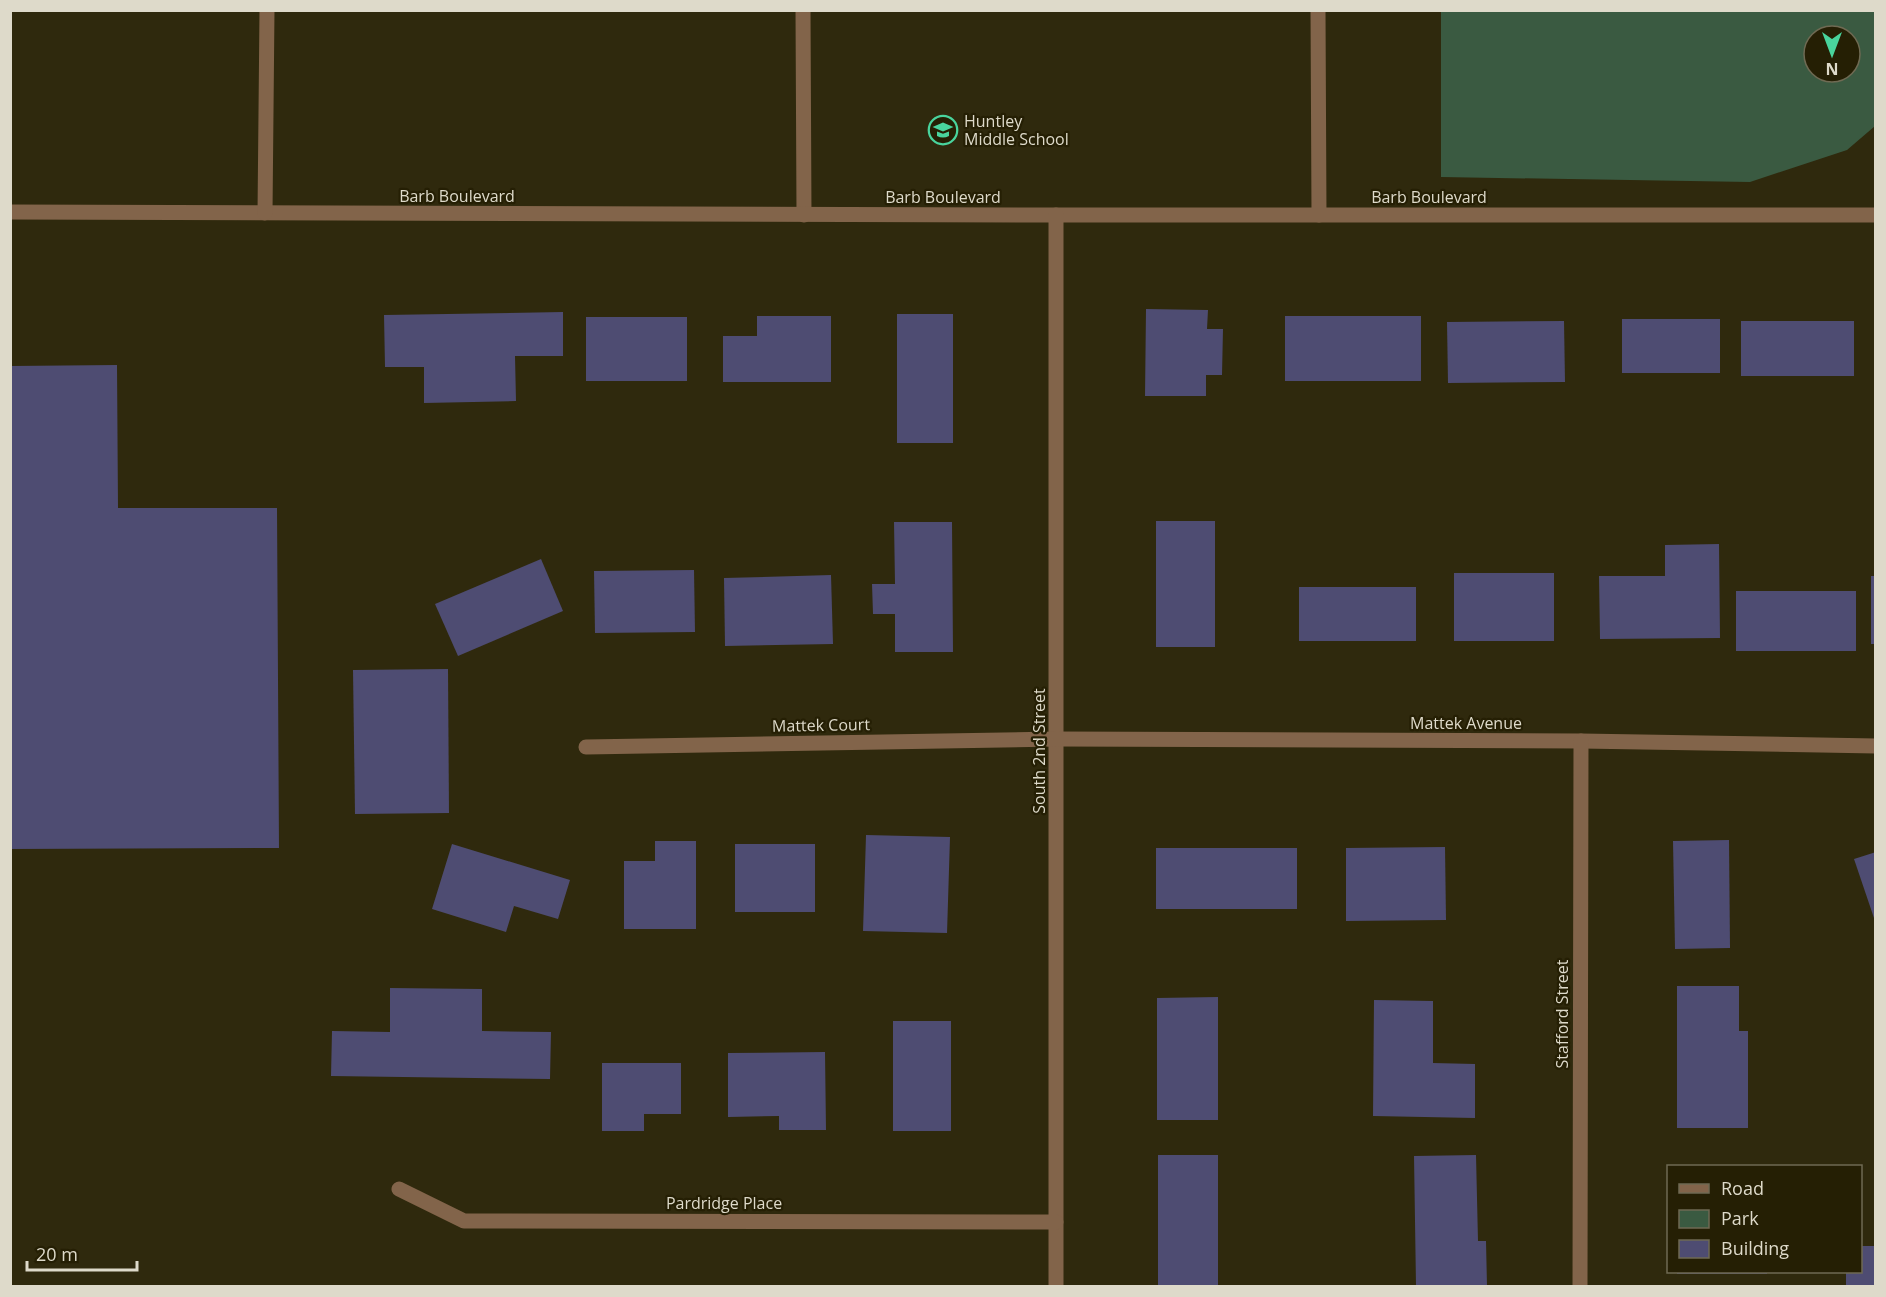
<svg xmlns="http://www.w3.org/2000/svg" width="1886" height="1297" font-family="'Open Sans',sans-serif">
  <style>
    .green { fill: #3a5a41; fill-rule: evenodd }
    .building { fill: #4e4c72 }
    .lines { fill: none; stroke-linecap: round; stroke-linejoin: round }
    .minor { stroke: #82644a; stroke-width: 15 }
    .labels { text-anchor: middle; stroke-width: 4.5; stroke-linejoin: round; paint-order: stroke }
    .poi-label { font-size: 16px; fill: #dedaca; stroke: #251f04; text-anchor: start }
    .street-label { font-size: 16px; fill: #dedaca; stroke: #251f04 }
  </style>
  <rect width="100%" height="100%" fill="#2f290d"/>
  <path class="green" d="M1441 11H1875V126L1847 150 1750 182 1441 177ZM1814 36H1850V72H1814Z"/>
  <g class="building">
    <polygon points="1146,309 1208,310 1207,329 1223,329 1222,375 1206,375 1206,396 1145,396"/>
    <polygon points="563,312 563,356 515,356 516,401 424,403 424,367 385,367 384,315"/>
    <rect x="897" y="314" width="56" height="129"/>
    <polygon points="757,316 831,316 831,382 723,382 723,336 757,336"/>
    <rect x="1285" y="316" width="136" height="65"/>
    <rect x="586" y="317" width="101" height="64"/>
    <rect x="1622" y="319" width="98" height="54"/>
    <polygon points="1564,321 1565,382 1448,383 1447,322"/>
    <rect x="1741" y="321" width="113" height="55"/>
    <polygon points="117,365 118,508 277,508 279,848 10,849 10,366"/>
    <rect x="1156" y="521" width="59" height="126"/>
    <polygon points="894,522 952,522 953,652 895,652 895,614 873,614 872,584 895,584"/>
    <polygon points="1719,544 1720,638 1600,639 1599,576 1665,576 1665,545"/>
    <polygon points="541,559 563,611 458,656 435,604"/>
    <polygon points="694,570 695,632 595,633 594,571"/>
    <rect x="1454" y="573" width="100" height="68"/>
    <polygon points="831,575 833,644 725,646 724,578"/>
    <rect x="1871" y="576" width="5" height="68"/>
    <rect x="1299" y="587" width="117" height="54"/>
    <rect x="1736" y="591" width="120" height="60"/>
    <polygon points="448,669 449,813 355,814 353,670"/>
    <polygon points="866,835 950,837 947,933 863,931"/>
    <polygon points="1729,840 1730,948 1675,949 1673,841"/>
    <polygon points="655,841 696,841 696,929 624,929 624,861 655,861"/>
    <polygon points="452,844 570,880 558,919 514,906 506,932 432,909"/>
    <rect x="735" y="844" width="80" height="68"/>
    <polygon points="1445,847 1446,920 1346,921 1346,848"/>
    <rect x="1156" y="848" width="141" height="61"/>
    <polygon points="1876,852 1876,921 1875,921 1854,859"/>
    <polygon points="1677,986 1739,986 1739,1031 1748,1031 1748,1128 1677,1128"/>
    <polygon points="390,988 482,989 482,1031 551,1032 550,1079 331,1076 332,1031 390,1032"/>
    <polygon points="1218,997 1218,1120 1157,1120 1157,998"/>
    <polygon points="1374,1000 1433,1001 1433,1063 1475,1064 1475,1118 1373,1116"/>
    <rect x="893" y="1021" width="58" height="110"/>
    <polygon points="825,1052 826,1130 779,1130 779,1116 728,1117 728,1053"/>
    <polygon points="602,1063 681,1063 681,1114 644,1114 644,1131 602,1131"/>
    <rect x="1158" y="1155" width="60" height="131"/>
    <polygon points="1476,1155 1478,1241 1486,1241 1487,1286 1416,1286 1414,1156"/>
    <polygon points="1860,1246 1876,1246 1876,1286 1846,1286 1846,1272 1860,1272"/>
    <rect x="1677" y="1272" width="90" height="2"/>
  </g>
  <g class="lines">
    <g class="minor">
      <polyline points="803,10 804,215"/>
      <polyline points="1318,10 1319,215"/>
      <polyline points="10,212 1056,215 1876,215"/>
      <polyline points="265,213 267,10"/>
      <polyline points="1056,215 1056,1286"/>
      <polyline points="586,747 1057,739 1581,741 1876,746"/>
      <polyline points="399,1189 464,1221 1056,1222"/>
      <polyline points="1580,1286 1581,741"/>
    </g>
  </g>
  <defs>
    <g id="school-ring" transform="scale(1.5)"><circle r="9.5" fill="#251f04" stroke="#49d49d" stroke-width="1.5"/><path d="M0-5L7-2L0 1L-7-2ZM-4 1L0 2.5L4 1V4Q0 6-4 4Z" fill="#49d49d"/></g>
  </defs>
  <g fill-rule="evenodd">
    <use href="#school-ring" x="943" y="130"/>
  </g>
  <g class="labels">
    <g class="poi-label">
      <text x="964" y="127">Huntley<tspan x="964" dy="18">Middle School</tspan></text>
    </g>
    <g class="street-label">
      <text x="457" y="202">Barb Boulevard</text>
      <text x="943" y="203">Barb Boulevard</text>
      <text x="1429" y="203">Barb Boulevard</text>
      <text x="1466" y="729">Mattek Avenue</text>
      <text transform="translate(821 725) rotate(-1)" y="6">Mattek Court</text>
      <text transform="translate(1039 751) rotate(-90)" y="6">South 2nd Street</text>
      <text transform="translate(1562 1014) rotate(-90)" y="6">Stafford Street</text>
      <text x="724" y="1209">Pardridge Place</text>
    </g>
  </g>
  <rect width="1886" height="1297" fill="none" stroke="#dedaca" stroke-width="24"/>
  <rect x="1667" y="1165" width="195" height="108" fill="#251f04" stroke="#6f6a53" stroke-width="1.5"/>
  <rect x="1679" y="1184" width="30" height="9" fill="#82644a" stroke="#6f6a53" stroke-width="1.5"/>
  <text x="1721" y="1195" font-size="18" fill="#dedaca">Road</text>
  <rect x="1679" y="1210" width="30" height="18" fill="#3a5a41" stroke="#6f6a53" stroke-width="1.5"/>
  <text x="1721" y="1225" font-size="18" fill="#dedaca">Park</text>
  <rect x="1679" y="1240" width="30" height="18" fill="#4e4c72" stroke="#6f6a53" stroke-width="1.5"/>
  <text x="1721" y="1255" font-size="18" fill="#dedaca">Building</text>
  <g transform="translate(1832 54) rotate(180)"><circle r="28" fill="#251f04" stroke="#6f6a53" stroke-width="1.5"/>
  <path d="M0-4.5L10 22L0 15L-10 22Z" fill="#49d49d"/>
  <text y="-9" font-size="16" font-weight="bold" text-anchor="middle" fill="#dedaca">N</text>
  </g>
  <path d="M27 1261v9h110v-9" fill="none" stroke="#dedaca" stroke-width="3"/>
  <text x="36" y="1261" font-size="18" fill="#dedaca" stroke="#251f04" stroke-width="4.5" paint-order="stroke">20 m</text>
</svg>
